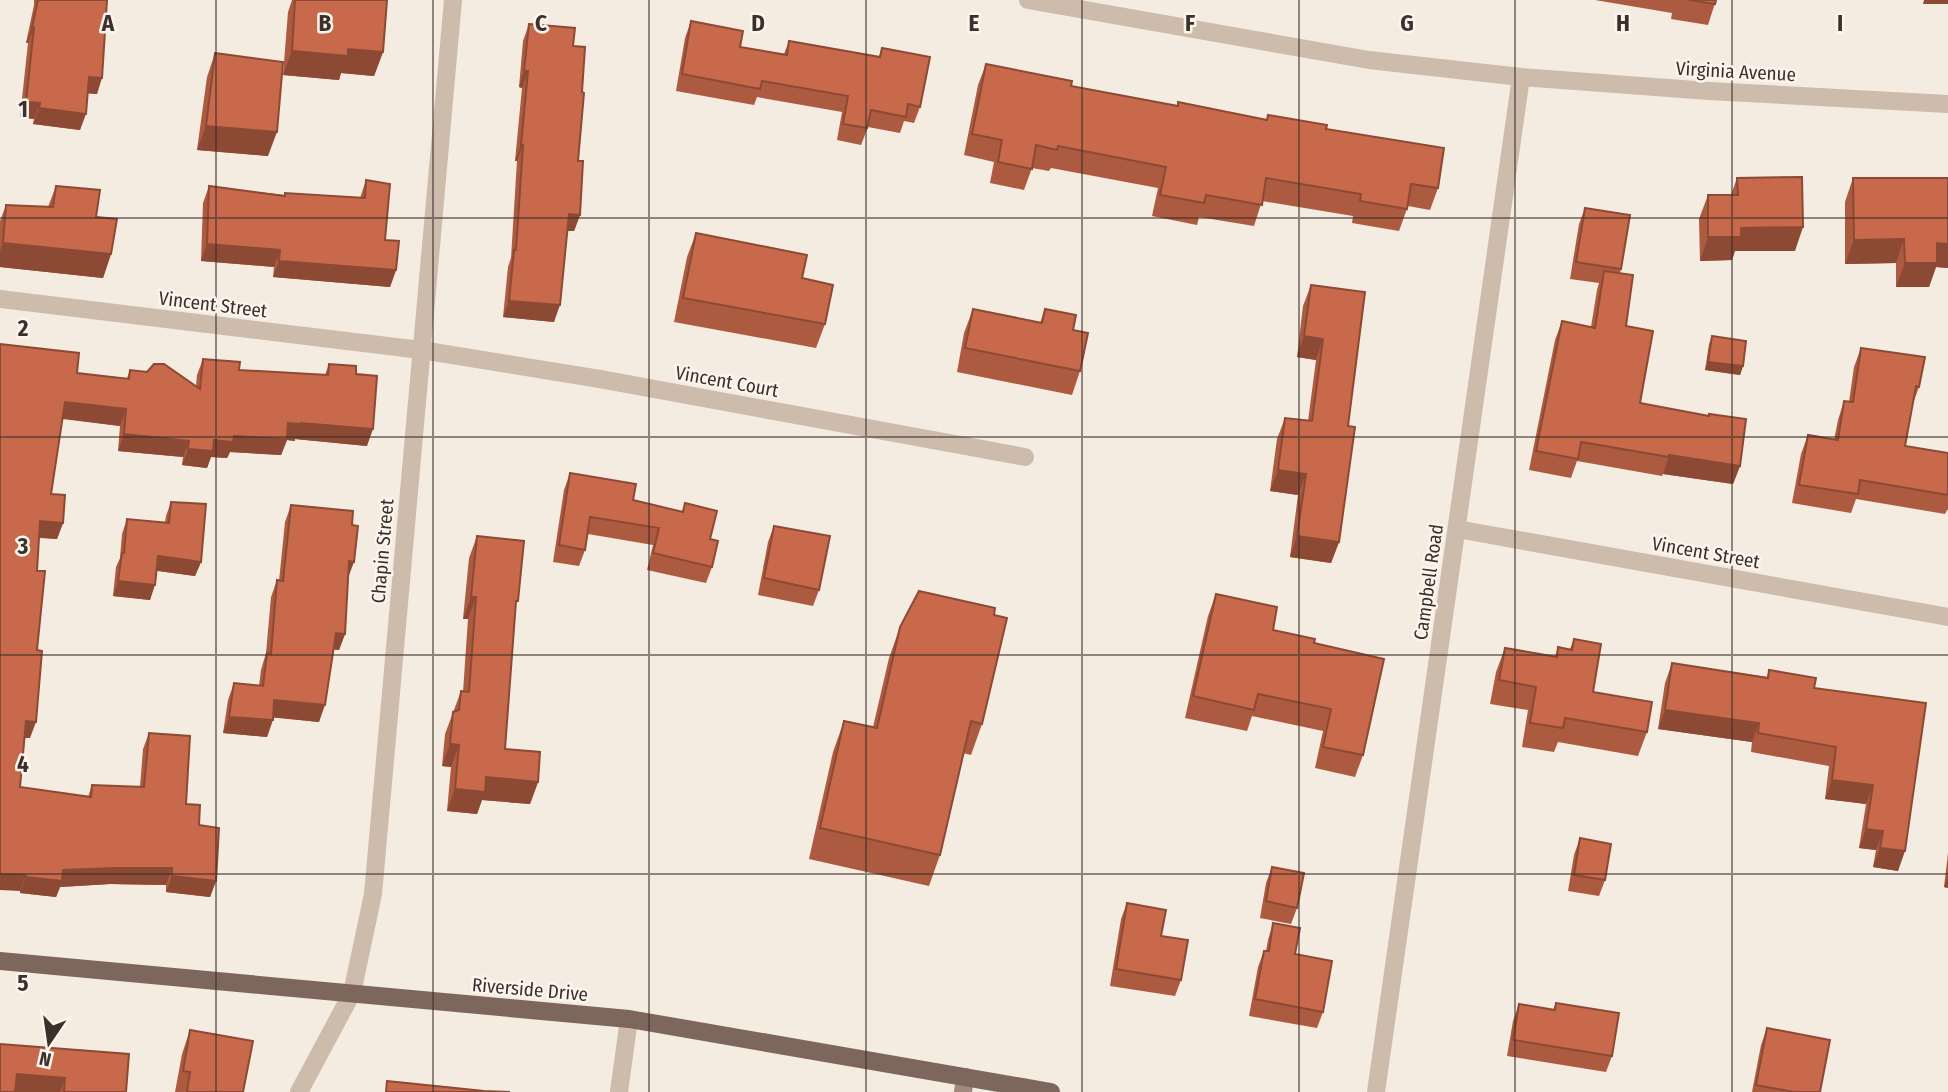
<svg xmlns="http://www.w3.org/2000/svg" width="1948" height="1092" font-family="'Fira Sans Condensed',sans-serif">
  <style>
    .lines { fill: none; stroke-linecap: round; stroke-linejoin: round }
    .street { stroke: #cdbbac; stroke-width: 18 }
    .secondary { stroke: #a18a7d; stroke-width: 18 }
    .primary { stroke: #7d675c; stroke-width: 18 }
    .wall { fill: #ac5a40 }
    .shaded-wall { fill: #8c4a34 }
    .building { fill: #c8694b; stroke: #8c4a34; stroke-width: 2 }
    .grid { fill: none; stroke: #3b302b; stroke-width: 2; stroke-opacity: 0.55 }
    .labels { text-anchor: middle; stroke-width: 5; stroke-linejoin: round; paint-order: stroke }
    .street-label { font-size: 19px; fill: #3b302b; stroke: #fbf5ee }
    .grid-label { font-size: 23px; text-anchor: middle; font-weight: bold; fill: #3b302b; stroke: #fbf5ee; stroke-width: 5; stroke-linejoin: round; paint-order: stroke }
  </style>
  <rect width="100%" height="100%" fill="#f4ebe1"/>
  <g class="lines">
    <g class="street">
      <polyline points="1028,0 1369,60 1521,77 1709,91 1948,104"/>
      <polyline points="0,299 421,350 600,379 1025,457"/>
      <polyline points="1457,529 1948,617"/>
      <polyline points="299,1092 352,993 373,894 453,0"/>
      <polyline points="619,1092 629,1019"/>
      <polyline points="1376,1092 1521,77"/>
    </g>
    <polyline class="secondary" points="963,1092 965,1077"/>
    <polyline class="primary" points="0,961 629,1019 1051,1092"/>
  </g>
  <g class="wall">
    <polygon points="34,0 107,0 97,94 88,93 80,130 33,124 34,119 20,117 28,43 26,43 34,5"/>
    <polygon points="292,0 387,0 383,52 374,76 341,73 339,80 283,75 288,12"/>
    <polygon points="1595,0 1716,0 1708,25 1671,19 1672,13"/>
    <polygon points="691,21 740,47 784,54 789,41 879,57 882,48 920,107 914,123 904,121 900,133 868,127 861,145 837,140 842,112 757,97 754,105 676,91 685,38"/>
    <polygon points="529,24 573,46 582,92 578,161 580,215 574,231 567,231 554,322 503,317 508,267 511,258 517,161 515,161 522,88 519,87 523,41"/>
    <polygon points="215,53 268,156 197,150 207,77"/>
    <polygon points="986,64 1071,86 1177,106 1267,120 1268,115 1326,129 1438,188 1430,210 1408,206 1399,231 1352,223 1353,216 1262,201 1254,226 1199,217 1197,225 1152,216 1158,188 1051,168 1049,171 1032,168 1024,190 990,183 994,162 964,155 978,85"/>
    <polygon points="1737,178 1795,251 1735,251 1732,260 1700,261 1699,219 1708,195 1731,195"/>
    <polygon points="1853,178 1948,178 1948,268 1936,267 1929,287 1896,287 1896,263 1845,264 1845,202"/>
    <polygon points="366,180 385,240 396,270 390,287 273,277 274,267 201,261 203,203 209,186 284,195 285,193 360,198"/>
    <polygon points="56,186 96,217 111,254 103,278 0,267 0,221 6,205 48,207"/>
    <polygon points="1585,208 1621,269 1620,273 1626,326 1640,403 1740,466 1733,484 1663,474 1662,476 1577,461 1571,478 1529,470 1555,340 1562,321 1591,327 1597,290 1599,283 1570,279 1579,224"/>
    <polygon points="696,233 802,278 825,324 816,348 674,322 687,257"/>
    <polygon points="1311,285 1348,426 1339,542 1331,563 1290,557 1298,495 1270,491 1277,439 1285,418 1308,421 1316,360 1297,357 1303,306"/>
    <polygon points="973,309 1040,323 1045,309 1073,330 1080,371 1072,395 957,372 964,333"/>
    <polygon points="1712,336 1743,366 1740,375 1705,370 1709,344"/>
    <polygon points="0,345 77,373 127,378 130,370 196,386 197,375 203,359 239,370 325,375 329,364 356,374 367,446 295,439 295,441 287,440 281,455 230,452 227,458 211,457 207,468 182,465 183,457 118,451 120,426 62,419 51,494 63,523 57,539 39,538 37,571 37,650 30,738 25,738 20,787 88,797 92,785 140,787 143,749 149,733 186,804 199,825 216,881 210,897 166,892 166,885 110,884 60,887 56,897 20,893"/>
    <polygon points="1861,348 1919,387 1913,403 1905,446 1948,453 1948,510 1947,510 1945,514 1856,499 1851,513 1792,503 1801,454 1808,435 1834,440 1838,420 1844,401 1849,402 1854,367"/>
    <polygon points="570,473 633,500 682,512 685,503 710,539 712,567 706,583 647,570 653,545 588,534 585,550 579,566 553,562 564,490"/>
    <polygon points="171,502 201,562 195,576 157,571 150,600 113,596 116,567 120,558 122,534 127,519 165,522 166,516"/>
    <polygon points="291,505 348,578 345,634 339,650 333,649 319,722 273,717 267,737 223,733 228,700 234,683 259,686 261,670 266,653 271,597 277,580 279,581 285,522"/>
    <polygon points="774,526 819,590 813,606 758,595 768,542"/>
    <polygon points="477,536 516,607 505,749 538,782 530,804 482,800 477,814 447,811 451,767 442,766 445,734 461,691 463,692 468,619 463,619 469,558"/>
    <polygon points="1216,594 1273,630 1314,643 1363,755 1355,777 1315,768 1323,731 1252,716 1247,731 1185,718 1208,616"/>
    <polygon points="994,615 982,724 971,755 963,753 940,855 929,886 809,859 833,752 844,721 873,727 889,658 900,627"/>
    <polygon points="1574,639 1593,692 1647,732 1638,756 1558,742 1554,752 1522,747 1528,710 1490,704 1496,672 1505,648 1555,657 1558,647 1570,649"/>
    <polygon points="1672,663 1767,677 1769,670 1814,688 1926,703 1898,871 1873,867 1876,850 1859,848 1866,804 1825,799 1829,766 1751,752 1752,742 1658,729 1665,683"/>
    <polygon points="1580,838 1605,880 1599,896 1568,891 1574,855"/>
    <polygon points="1948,853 1948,888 1944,887"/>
    <polygon points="1272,867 1297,908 1291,924 1260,918 1266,883"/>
    <polygon points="1127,903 1161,936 1181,980 1175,996 1110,986 1121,919"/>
    <polygon points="1273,923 1295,954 1323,1012 1317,1028 1249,1016 1258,967 1264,951 1266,951 1268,940"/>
    <polygon points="1556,1003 1612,1056 1606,1072 1507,1056 1513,1021 1519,1004 1553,1010"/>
    <polygon points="1767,1028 1820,1092 1752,1092 1761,1045"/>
    <polygon points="190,1030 243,1092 175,1092 182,1054"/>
    <polygon points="0,1044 126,1092 0,1092"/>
  </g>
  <g class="shaded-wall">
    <polygon points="1924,0 1948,0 1948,4 1923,4"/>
    <polygon points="32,27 34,27 28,43 26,43"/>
    <polygon points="348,49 383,52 374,76 341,73 339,80 283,75 292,51"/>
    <polygon points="524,71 528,71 522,88 519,87"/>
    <polygon points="89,77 102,78 97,94 83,93"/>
    <polygon points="26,102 40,103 34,119 20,117"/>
    <polygon points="39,108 86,114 80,130 33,124"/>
    <polygon points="206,126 277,132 268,156 197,150"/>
    <polygon points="521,145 523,145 517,161 515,161"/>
    <polygon points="569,214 580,215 574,231 563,231"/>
    <polygon points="1803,227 1795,251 1735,251 1732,260 1700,261 1708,237 1741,228"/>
    <polygon points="1904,239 1896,263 1845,264 1854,240"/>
    <polygon points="3,243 111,254 103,278 0,267 0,251"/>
    <polygon points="1937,243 1948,244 1948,268 1936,267 1929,287 1896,287 1905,263"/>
    <polygon points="207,244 280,250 274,267 201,261"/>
    <polygon points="279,261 396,270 390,287 273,277"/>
    <polygon points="509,301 560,305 554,322 503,317"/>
    <polygon points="1304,336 1323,339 1316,360 1297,357"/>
    <polygon points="1708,362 1743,366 1740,375 1705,370"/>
    <polygon points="65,402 126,409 120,426 59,418"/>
    <polygon points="288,423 301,423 373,429 367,446 295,439 295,441 287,440 281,455 230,452 227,458 211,457 207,468 182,465 188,449 214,440"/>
    <polygon points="124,434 189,441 183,457 118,451"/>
    <polygon points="1669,455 1740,466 1733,484 1663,474"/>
    <polygon points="1278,470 1306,474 1298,495 1270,491"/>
    <polygon points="40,521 63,523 57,539 34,537"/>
    <polygon points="1297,536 1339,542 1331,563 1290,557"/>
    <polygon points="158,556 201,562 195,576 153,570"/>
    <polygon points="349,561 354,562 348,578"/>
    <polygon points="118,581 155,585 150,600 113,596"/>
    <polygon points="471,597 476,597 468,619 463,619"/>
    <polygon points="336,633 345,634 339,650 330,649"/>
    <polygon points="274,700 325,705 319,722 268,717"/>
    <polygon points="1665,710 1759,723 1752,742 1658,729"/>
    <polygon points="229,717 273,720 267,737 223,733"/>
    <polygon points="26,721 36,722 30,738 20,738"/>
    <polygon points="450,744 459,745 451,767 442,766"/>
    <polygon points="486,777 538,782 530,804 482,800 477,814 447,811 455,789"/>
    <polygon points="1832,780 1873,785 1866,804 1825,799"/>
    <polygon points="1866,829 1883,831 1876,850 1859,848"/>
    <polygon points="1880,848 1905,851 1898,871 1873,867"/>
    <polygon points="116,868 172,868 166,885 110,884 60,887 56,897 20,893 26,877 63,870"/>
    <polygon points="0,874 26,875 20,891 0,890"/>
    <polygon points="1948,875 1948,888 1944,887"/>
    <polygon points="172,876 216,881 210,897 166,892"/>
    <polygon points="17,1074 65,1078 60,1092 10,1092"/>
  </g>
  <g class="building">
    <polygon points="38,0 107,0 102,78 89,77 86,114 39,108 40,103 26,102 34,27 32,27"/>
    <polygon points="295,0 387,0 383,52 348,49 348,56 292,51"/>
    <polygon points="1689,0 1716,0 1715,4"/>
    <polygon points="691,21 743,31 740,47 787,55 789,41 880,57 882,48 930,57 920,107 908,104 906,117 871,110 867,128 843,124 848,96 762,81 760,89 682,74"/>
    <polygon points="529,24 575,28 573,46 585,47 582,92 584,93 578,161 583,161 580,215 569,214 560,305 509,301 514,250 516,250 523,145 521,145 528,71 524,71"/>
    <polygon points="215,53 283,62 277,132 206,126"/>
    <polygon points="986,64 1072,81 1071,86 1178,106 1178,102 1267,120 1268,115 1327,125 1326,129 1444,148 1438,188 1411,184 1407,209 1360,201 1361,194 1266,178 1262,205 1206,195 1204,203 1160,195 1166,167 1058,146 1057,150 1036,145 1032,169 998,162 1002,140 972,134"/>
    <polygon points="1802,177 1803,227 1741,228 1741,237 1708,237 1708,195 1738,195 1737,178"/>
    <polygon points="1853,178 1948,178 1948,244 1937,243 1937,263 1905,263 1904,239 1854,240"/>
    <polygon points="366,180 390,184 385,240 399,241 396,270 279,261 280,250 207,244 209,186 285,196 285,193 365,198"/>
    <polygon points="56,186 100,190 96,217 117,219 111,254 3,243 6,205 53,207"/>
    <polygon points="1585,208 1630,215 1621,269 1576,262"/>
    <polygon points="696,233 807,255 802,278 833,285 825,324 683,298"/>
    <polygon points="1604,271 1633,275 1626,326 1653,331 1640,403 1709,416 1709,414 1746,419 1740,466 1669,455 1669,457 1581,442 1578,459 1536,451 1562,321 1595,328"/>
    <polygon points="1311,285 1365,292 1348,426 1355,427 1339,542 1297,536 1306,474 1278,470 1285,418 1312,421 1323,339 1304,336"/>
    <polygon points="973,309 1042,323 1045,309 1076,315 1073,330 1088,333 1080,371 965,348"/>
    <polygon points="1712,336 1746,341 1743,366 1708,362"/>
    <polygon points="0,344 79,353 77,373 129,379 130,370 147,372 154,364 164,364 200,389 203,359 240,362 239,370 328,375 329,364 356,366 356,374 377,376 373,429 301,423 301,424 288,423 287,439 234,436 233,442 214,440 213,451 188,449 189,441 124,434 126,409 65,402 51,494 65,495 63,523 40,521 37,571 45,571 37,650 42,651 36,722 26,721 20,787 91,797 92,785 144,787 149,733 190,736 186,804 200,805 199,825 219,828 216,881 172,876 172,868 116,868 63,870 62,881 26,877 26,875 0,874"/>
    <polygon points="1861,348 1925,357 1919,387 1916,386 1905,446 1948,453 1948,495 1860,480 1858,494 1799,485 1808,435 1838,440 1844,401 1853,402"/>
    <polygon points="570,473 636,484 633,500 683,512 685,503 717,511 710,539 718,541 712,567 653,553 659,528 590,517 585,550 559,545"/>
    <polygon points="171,502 206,504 201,562 158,556 155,585 118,581 122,553 124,553 127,519 169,523"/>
    <polygon points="291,505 353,511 352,525 358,526 354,562 349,561 345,634 336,633 325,705 274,700 273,720 229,717 234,683 263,686 267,653 271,654 277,580 283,581"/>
    <polygon points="774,526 830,536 819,590 764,578"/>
    <polygon points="477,536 524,541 518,601 516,601 505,749 540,752 538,782 486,777 485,792 455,789 459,745 450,744 453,712 459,710 461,691 469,692 476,597 471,597"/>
    <polygon points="919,591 995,608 994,615 1007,618 982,724 971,721 940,855 820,828 844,721 877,728 900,627"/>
    <polygon points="1216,594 1277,607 1273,630 1315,639 1314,643 1384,659 1363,755 1323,747 1331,709 1258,694 1254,710 1193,696"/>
    <polygon points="1574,639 1601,644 1593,692 1652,702 1647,732 1565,718 1563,728 1530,723 1536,687 1499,680 1505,648 1557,657 1558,647 1572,650"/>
    <polygon points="1672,663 1768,678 1769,670 1816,678 1814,688 1926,703 1905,851 1880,848 1883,831 1866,829 1873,785 1832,780 1836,747 1758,733 1759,723 1665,710"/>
    <polygon points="1580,838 1611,844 1605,880 1574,875"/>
    <polygon points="1272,867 1304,873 1297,908 1266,901"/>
    <polygon points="1127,903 1166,910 1161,936 1188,940 1181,980 1116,969"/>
    <polygon points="1273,923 1300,928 1295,954 1332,961 1323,1012 1255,999 1264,951 1269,951"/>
    <polygon points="1556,1003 1619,1013 1612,1056 1513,1040 1519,1004 1555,1010"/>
    <polygon points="1767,1028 1830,1040 1820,1092 1794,1092 1756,1085"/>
    <polygon points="190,1030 253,1041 243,1092 187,1092 190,1072 183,1071"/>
    <polygon points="0,1044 129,1054 126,1092 64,1092 65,1078 17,1074 15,1092 0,1092"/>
    <polygon points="387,1081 484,1091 510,1092 386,1092"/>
  </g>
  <path class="grid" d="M216 0V1092M433 0V1092M649 0V1092M866 0V1092M1082 0V1092M1299 0V1092M1515 0V1092M1732 0V1092M0 218H1948M0 437H1948M0 655H1948M0 874H1948"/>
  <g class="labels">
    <g class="street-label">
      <text transform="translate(1736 71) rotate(3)" y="7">Virginia Avenue</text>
      <text transform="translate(213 304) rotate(7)" y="7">Vincent Street</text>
      <text transform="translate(727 381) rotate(10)" y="7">Vincent Court</text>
      <text transform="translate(382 551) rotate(-85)" y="7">Chapin Street</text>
      <text transform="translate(1706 552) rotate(10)" y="7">Vincent Street</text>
      <text transform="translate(1428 582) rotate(-82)" y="7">Campbell Road</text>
      <text transform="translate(530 989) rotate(5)" y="7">Riverside Drive</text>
    </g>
  </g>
  <g class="grid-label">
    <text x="108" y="31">A</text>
    <text x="325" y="31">B</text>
    <text x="541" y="31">C</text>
    <text x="758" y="31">D</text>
    <text x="974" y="31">E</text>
    <text x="1190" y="31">F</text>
    <text x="1407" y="31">G</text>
    <text x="1623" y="31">H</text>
    <text x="1840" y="31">I</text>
    <text x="23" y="117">1</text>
    <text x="23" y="336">2</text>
    <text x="23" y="554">3</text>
    <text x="23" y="772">4</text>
    <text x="23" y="991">5</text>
  </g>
  <g transform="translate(49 1043) rotate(193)" stroke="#fbf5ee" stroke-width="5" paint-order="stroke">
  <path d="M0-5L12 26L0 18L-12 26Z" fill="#3b302b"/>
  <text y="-10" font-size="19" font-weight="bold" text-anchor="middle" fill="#3b302b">N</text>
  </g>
</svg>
